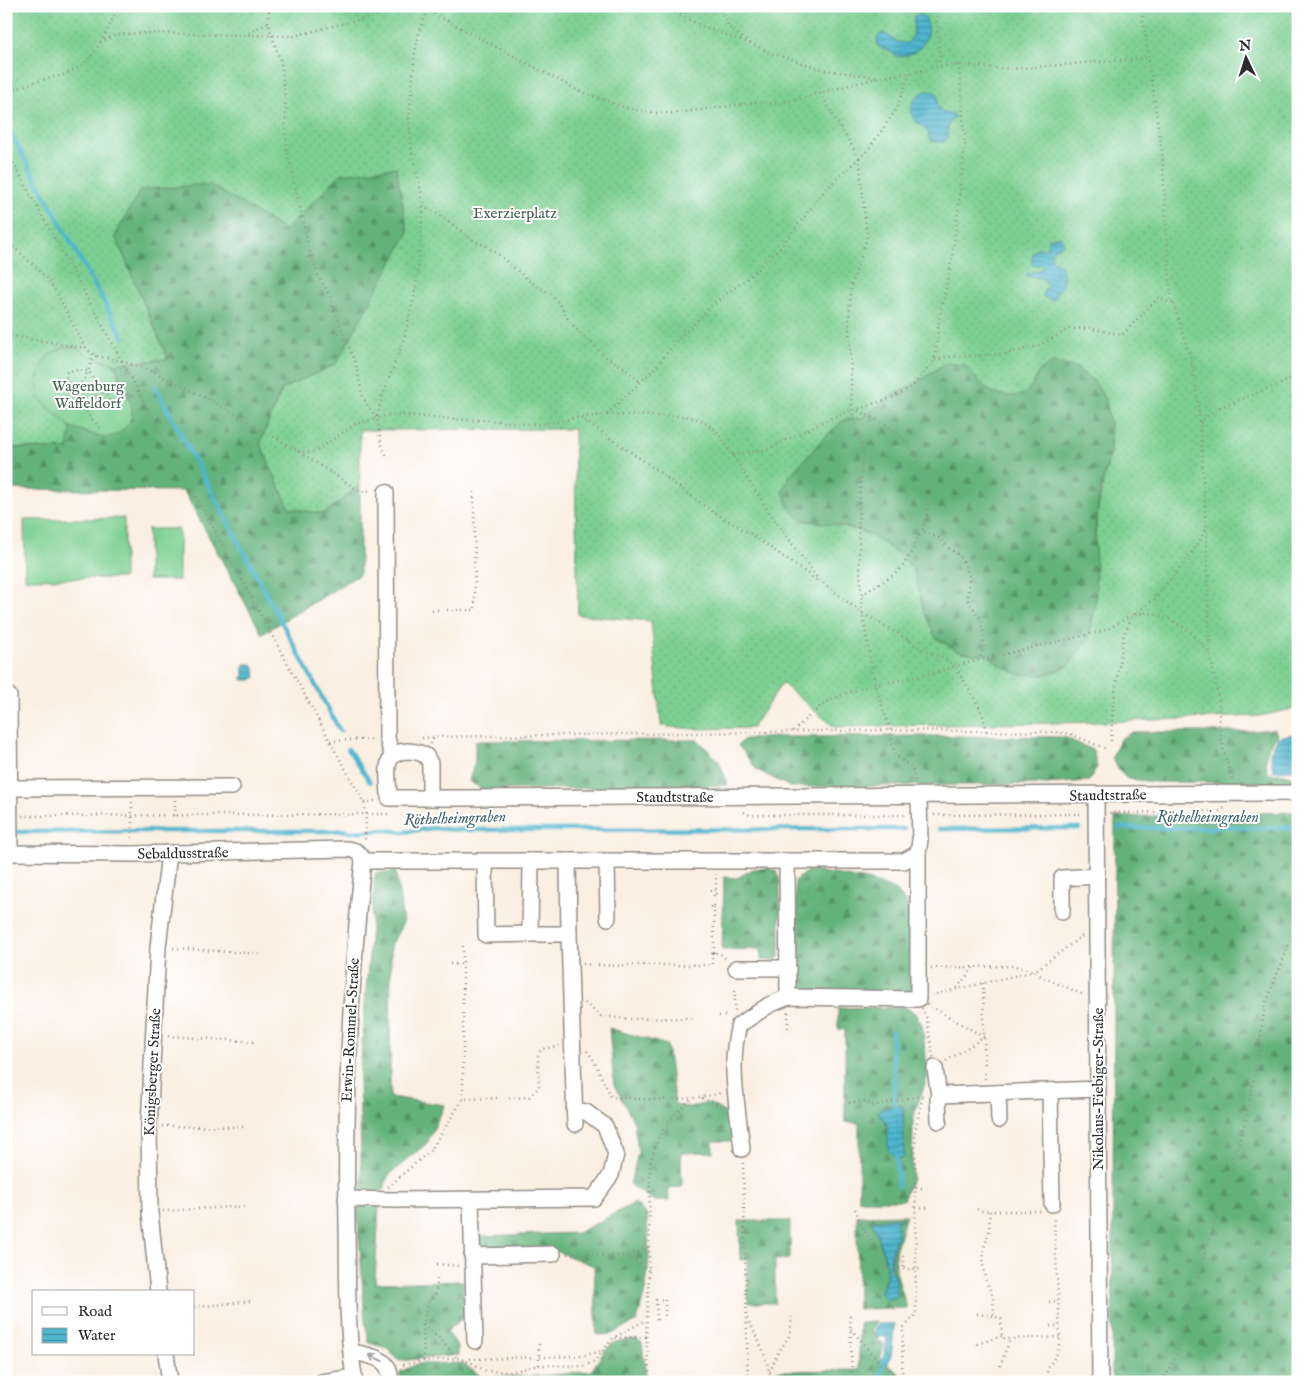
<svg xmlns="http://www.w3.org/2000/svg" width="1304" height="1388" font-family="'IM FELL English',serif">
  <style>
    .grass { fill: url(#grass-dots); stroke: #537d5e; fill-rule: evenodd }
    .forest { fill: url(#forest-firs); stroke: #486e54; fill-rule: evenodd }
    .garden { fill: #7bcf92; stroke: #537d5e }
    .water { fill: url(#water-rules); stroke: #3c707c }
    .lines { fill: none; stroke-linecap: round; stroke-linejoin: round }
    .stream { stroke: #4eb5cd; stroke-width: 4.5 }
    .minor-casing { stroke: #928d86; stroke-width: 18 }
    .path { stroke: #928d86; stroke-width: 2.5; stroke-dasharray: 1 4; stroke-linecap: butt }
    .minor { stroke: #fff; stroke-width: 15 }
    .oneway { stroke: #a0a0a0 }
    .labels { text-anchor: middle; stroke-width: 4; stroke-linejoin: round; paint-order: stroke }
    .park-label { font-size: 15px; fill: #47644f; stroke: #fff }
    .street-label { font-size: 15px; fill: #2b2b2b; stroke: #fff }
    .water-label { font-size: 16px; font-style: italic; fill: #39626c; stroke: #fff }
  </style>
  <defs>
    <pattern id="grass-dots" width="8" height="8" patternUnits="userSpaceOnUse" patternTransform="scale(1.25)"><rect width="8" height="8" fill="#7bcf92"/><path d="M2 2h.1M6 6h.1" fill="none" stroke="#6ab27e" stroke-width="1.8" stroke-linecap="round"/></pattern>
    <pattern id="forest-firs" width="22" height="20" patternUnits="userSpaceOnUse" patternTransform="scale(1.25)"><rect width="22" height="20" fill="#64b27c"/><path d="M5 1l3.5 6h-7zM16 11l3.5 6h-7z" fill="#539166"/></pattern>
    <pattern id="water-rules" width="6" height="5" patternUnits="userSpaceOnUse" patternTransform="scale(1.25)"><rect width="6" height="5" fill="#4eb5cd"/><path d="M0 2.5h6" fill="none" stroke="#4193a7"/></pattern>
  </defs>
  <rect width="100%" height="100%" fill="#fff"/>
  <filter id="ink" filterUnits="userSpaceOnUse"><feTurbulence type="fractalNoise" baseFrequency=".02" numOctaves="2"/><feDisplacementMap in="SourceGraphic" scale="10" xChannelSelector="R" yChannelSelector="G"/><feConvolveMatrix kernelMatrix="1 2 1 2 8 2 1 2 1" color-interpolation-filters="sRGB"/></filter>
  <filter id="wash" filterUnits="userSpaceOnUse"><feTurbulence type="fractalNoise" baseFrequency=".0096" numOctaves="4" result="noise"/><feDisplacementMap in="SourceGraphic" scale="20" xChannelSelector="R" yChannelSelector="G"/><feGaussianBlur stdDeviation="1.12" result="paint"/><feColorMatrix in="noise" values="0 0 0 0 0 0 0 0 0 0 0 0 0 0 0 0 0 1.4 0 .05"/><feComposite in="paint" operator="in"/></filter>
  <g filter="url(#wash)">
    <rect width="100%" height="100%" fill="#faefe1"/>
    <path class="grass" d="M6 6H1298V708L1260 716 1103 722 834 727 782 683 752 728 694 729 661 726 651 621 578 615 574 429 360 430V485L324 514 289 508 260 443 282 389 336 364 115 236 168 359 114 364 92 357 74 347H64L47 357 39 398 71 427 69 449 6 448ZM862 418 1110 453C1101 488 1095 521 1094 558L1000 665 987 654H972L920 589 914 571 901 555 880 540 862 531 836 525 789 476 825 437 844 420Z"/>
    <g class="forest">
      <path d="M396 167 408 233 336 364 282 389 260 443 289 508 324 514 360 485V574L262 634 184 491 6 489V448L68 449 71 427 104 438C111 434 123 430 128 424 140 412 120 377 114 364L168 359 115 236 140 190 209 184 285 230 341 174Z"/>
      <path d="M946 363 965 365C984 389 991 399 1024 395L1034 383 1039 371 1053 363 1075 367 1094 381 1106 401 1110 426V453L1100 491 1095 529 1096 602 1089 638 1068 666 1057 671 1044 675 1018 674 1000 665 987 654H972L958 651 936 638 924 612 914 571 901 555 880 541 862 531 836 525 801 520 790 509 783 491 789 476 825 437 844 420 862 418 895 393 913 385Z"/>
      <path d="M1275 729 1277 735C1265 750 1265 756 1268 774H1285L1298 779V783L1155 782 1127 779 1119 771 1112 757 1120 739 1132 732H1239Z"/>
      <polygon points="940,736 1064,737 1093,750 1097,767 1089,781 1046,784 790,787 757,770 738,745 744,739 780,737"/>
      <polygon points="698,740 719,761 728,785 483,790 469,781 475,761 475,741"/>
      <polygon points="1298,812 1298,1382 1112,1382 1115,817"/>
      <polygon points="769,868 776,871 780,880 780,956 775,961 761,960 761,949 722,950 724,877 737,878 753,869"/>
      <path d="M808 870C834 875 868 877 892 889 899 893 904 899 908 906L914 986 909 993 808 994 798 986 795 881Z"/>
      <polygon points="396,872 403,923 391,946 390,1097 445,1105 427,1143 388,1176 384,1190 362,1193 359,1083 375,873"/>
      <path d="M905 1007 915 1013 922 1025 928 1075 913 1118 912 1179 903 1200H859V1123L845 1122V1030L838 1029V1008ZM903 1106V1129L888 1131 887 1124 878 1111Z"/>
      <polygon points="609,1028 667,1045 675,1105 690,1107 709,1103 731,1116 731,1141 713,1141 713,1152 681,1153 682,1187 668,1188 669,1201 654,1201 630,1185 638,1152 634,1122 614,1085"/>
      <polygon points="635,1203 647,1215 649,1258 646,1287 637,1321 612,1334 597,1335 594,1266 553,1250 484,1252 478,1248 478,1236 577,1233"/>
      <polygon points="362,1206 379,1207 375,1283 463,1281 464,1317 447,1331 458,1347 458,1355 399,1361 386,1348 369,1343 365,1320 357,1209"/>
      <path d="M906 1215 895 1252 896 1271 907 1308 858 1309 857 1216ZM896 1218C898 1240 885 1260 896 1280L881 1293 887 1274 885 1257 872 1221Z"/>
      <polygon points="739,1221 790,1221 790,1259 775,1260 775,1303 748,1303 747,1260 740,1260"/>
      <polygon points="876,1322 871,1331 879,1341 884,1344 880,1359 899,1373 900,1382 779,1382 774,1371 859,1370 859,1323"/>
      <path d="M637 1339 642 1343 647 1382H400V1372L417 1364 462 1363 482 1377 542 1376 591 1371C608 1348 605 1340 637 1339Z"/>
    </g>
    <g class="garden">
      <polygon points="64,347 74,347 92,357 114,364 131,404 132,415 129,423 118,434 104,438 71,427 39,398 37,379 47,357"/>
      <polygon points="124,518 124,578 25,579 24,520"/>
      <rect x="148" y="529" width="31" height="51"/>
    </g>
    <g class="water">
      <path d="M918 14 925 17C934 38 918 58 895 56 892 49 884 51 878 46L877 40 879 35 884 33 898 42 907 43C916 36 913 27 914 16Z"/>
      <path d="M927 91 935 92C939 96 938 99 937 104L941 112 952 114 954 117C944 126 950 134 945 142H936L930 140C930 138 928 132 926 130 924 125 917 124 914 119 908 106 914 95 927 91Z"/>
      <path d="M1060 236 1064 243 1052 250 1051 255C1053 261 1054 261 1059 264 1066 271 1063 281 1061 289L1057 291 1054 299 1050 300 1043 296 1044 291 1047 286 1044 279 1026 275 1028 273 1038 271 1043 267 1040 264 1034 266 1031 262C1033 256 1031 251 1039 248L1045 250 1049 239Z"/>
      <polygon points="245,664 252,664 255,670 256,677 251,680 242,680 242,677 244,675 243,668"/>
      <polygon points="1298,733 1298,770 1273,771 1270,752 1278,737"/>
      <polygon points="895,1105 903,1106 904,1157 897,1159 888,1150 887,1124 877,1111"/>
      <polygon points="897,1218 897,1236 891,1253 891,1271 896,1280 896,1297 886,1300 881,1293 887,1274 885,1257 872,1221"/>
      <path d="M877 1324H895C892 1337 894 1351 888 1364L883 1361 887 1338 880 1336 879 1339 873 1332Z"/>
    </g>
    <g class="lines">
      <g class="stream">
        <polyline points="10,132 124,338"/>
        <polyline points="155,386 340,731"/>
        <polyline points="348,749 370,782"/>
        <polyline points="1118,828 1211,828 1224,826 1240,828 1298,828"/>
        <polyline points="939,829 1079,828"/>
        <polyline points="11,832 152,831 331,831 343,830 352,832 386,830 404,832 433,828 458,830 904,829"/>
        <polyline points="892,1031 895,1110"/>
        <polyline points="896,1155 898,1186"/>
        <polyline points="879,1382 885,1356"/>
      </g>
    </g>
  </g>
  <g filter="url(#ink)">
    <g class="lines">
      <g class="minor-casing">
        <g id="minor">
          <polyline points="386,492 387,738 392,755"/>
          <polyline points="9,696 10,853"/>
          <polyline points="10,788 232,787"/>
          <polyline points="1096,796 1100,1382"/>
          <path d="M430 798V763L426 756C420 752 415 751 407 751 380 752 389 777 389 798H457C737 797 1017 797 1298 793"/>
          <path d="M6 853 133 854 347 849C355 850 361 852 363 861 350 983 345 1105 347 1227 348 1278 346 1332 355 1382"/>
          <polyline points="363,861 531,861 530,934 486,935 485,862"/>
          <polyline points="531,861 568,861"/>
          <polyline points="607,861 608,918"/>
          <polyline points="787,861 788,997"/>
          <polyline points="1062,912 1062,878 1097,876"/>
          <polyline points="530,934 569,934 568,861 904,861 918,853 920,840 919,797"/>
          <polyline points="569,934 575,1124"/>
          <polyline points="736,968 788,968"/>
          <polyline points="935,1068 938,1090 940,1095 938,1098 939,1121"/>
          <polyline points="1050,1091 1052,1204"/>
          <polyline points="998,1093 999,1120"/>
          <polyline points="940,1095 1098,1089"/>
          <path d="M742 1149C738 1108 728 1065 739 1025L769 1005 788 997 918 999V853"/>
          <polyline points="346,1199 395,1200 594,1198 611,1175 616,1154 605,1126 586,1112 574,1110"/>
          <polyline points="471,1200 475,1341"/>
          <polyline points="472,1256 553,1254"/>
          <polyline points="158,1292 150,1212 149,1126 158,947 169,853"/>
          <path d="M352 1352C370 1355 393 1358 390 1382"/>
          <polyline points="166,1354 170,1382"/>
          <polyline points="322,1382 354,1377"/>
        </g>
      </g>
      <g class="path">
        <polyline points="269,6 268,23 281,63 286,108 285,125 288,155 310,252 319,278 331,297 333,309 336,313 341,329 355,361 362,394 367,405 377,418"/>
        <polyline points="662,6 706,28 746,42"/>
        <polyline points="718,6 729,27 748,42 768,52 825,70 878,77"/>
        <polyline points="936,6 940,66"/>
        <polyline points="1141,6 1162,153 1170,287 1174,305 1190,356 1194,374 1200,423 1206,527 1210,656 1219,701 1219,725 1224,753 1233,781"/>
        <polyline points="249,33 268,23"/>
        <polyline points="100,42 115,35 142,33 294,36 404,8 416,8 427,10 579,91 630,109 653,113 676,113 759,102 779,104 880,77 910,73 940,66 959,65 1011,69 1147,58"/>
        <path d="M6 93C15 90 23 86 31 83 47 78 65 77 79 67 98 54 109 26 119 6"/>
        <polyline points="820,93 859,158 867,237 851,287 849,320 852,412 863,452 858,521 862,613 875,685 890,730 894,751 895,755 912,768 916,783"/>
        <polyline points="6,150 364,803 366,814 365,842"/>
        <polyline points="423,206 438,214 474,241 486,246 499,255 532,283 548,292 560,304 569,321 583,336 588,340 604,356 623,367 640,382"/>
        <polyline points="6,240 45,276 58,295 83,344 91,353 96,356 122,361 154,372 208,399 298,451 358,490 372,491"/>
        <polyline points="6,335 85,348"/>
        <polyline points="96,356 92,360 88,371 92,376 98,391 107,394 110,402"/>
        <polyline points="935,360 947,357 1006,354 1041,345 1068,329 1089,328 1122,335 1158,298 1173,303"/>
        <path d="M63 388C78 391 82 384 88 371L75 370 67 372 66 377 69 386 68 389"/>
        <polyline points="98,391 95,397 94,405 87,410 87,414 102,430"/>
        <path d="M858 411C866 415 874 418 882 422 919 444 939 492 922 531L941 539 948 548 958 554 963 561 969 576 968 600 980 618 983 631 984 646 980 660"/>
        <polyline points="607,414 654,369 676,342 714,303 752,275 779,249 826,189 868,150 896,110 910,73"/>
        <polyline points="581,418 651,466 710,510 751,534 819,582"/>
        <polyline points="1200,423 1216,409 1285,382 1298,372"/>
        <path d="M298 451 310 453 318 450 355 424 388 415H404L466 420H488L526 424H545L580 417 606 415 685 416 701 420 717 431 769 512 818 579 862 613 909 640 916 646 943 658 955 666 1103 631C1114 627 1123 619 1134 615 1156 607 1184 625 1198 640 1203 644 1206 651 1210 656"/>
        <polyline points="386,455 381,443 377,418 382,397 403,342 414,297 418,270 423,213 421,190 412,152 409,122 415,52 420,29 430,6"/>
        <polyline points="733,455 768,449 831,418 891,398 912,387 935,360 939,320 953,254 965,145 959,65"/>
        <path d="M862 595C875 585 891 579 902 567 910 557 915 542 922 531"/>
        <polyline points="432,610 475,610 474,492"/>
        <path d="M793 731C805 720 815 709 829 701 868 680 915 682 955 666 966 687 984 707 986 731"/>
        <polyline points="422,738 434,737"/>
        <polyline points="330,741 374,739"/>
        <polyline points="1111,741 1113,705 1124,634 1133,615 1155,599 1199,542 1205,529"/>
        <polyline points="431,744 434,737 890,730 1053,732 1070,734 1107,749"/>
        <polyline points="175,800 175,816"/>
        <polyline points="132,802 132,841"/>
        <polyline points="364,803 375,801"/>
        <polyline points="744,812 750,815 906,815"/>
        <polyline points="1109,813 1220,811 1225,808"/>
        <polyline points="934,815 1083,814"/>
        <polyline points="22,816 392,814"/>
        <polyline points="710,891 716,891"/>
        <polyline points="710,907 714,907 714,895 716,896 716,874"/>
        <polyline points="714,907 714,953"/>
        <polyline points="1082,936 1035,971 1042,977 1084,995"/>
        <polyline points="173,948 261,954"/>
        <polyline points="450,964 463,964 463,944"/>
        <polyline points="583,964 616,966 626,965 712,965 712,953 719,953 725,958"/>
        <polyline points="931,968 1015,966 1035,971 932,995"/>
        <polyline points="983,983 985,1079"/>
        <polyline points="957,988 974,967"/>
        <polygon points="918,999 984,1037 935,1068 927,1019"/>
        <polyline points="585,1003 601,1016 627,1019 693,1018"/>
        <polyline points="735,1011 735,982"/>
        <polyline points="788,1012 788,1033"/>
        <polyline points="719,1016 728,1016"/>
        <polyline points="168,1036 257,1042"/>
        <path d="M587 1051 593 1059 611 1097C647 1100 685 1102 721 1093"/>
        <polyline points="509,1098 529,1097 539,1087 538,1054 542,1049 559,1046"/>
        <polyline points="702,1098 724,1108"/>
        <polyline points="463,1099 463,964"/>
        <polyline points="849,1103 864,1101 872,1106 923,1095"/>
        <polyline points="162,1126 245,1127"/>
        <polyline points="743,1163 748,1382"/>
        <polyline points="388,1187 431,1150 463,1099 499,1098"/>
        <polyline points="916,1188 922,1188"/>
        <polyline points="916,1208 931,1208"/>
        <polyline points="855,1209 861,1224 886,1269 923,1269"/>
        <polyline points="977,1209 981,1211 990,1211"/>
        <polyline points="163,1211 247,1206"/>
        <polyline points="1040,1211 990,1211 989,1231 984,1248 983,1268 985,1278 993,1297 994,1316 1001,1319 1002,1336 1005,1339 1060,1337"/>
        <polyline points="567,1254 629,1256 649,1271"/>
        <polyline points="629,1256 649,1246"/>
        <polyline points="437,1264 459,1266"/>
        <polyline points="900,1268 898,1268 898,1256 903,1255 904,1269"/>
        <polyline points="1049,1302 1057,1301"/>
        <polyline points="194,1307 253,1301"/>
        <polyline points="977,1314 994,1316"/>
        <polyline points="850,1316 852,1382"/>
        <path d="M747 1318C757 1338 770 1359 770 1382"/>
        <polyline points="657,1320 656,1300 665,1299 665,1320"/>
        <polyline points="423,1325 442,1341 457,1358"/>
        <polyline points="1050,1326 1058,1326"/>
        <polyline points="851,1329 881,1364 902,1381"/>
        <polyline points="615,1338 646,1337"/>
        <polyline points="539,1344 539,1365"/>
        <polyline points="977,1344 1002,1336"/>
        <polyline points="470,1359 582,1356 602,1351"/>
        <polyline points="424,1361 423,1325 427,1304 436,1293 437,1279"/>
        <polyline points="403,1365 424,1361 457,1358 470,1362 486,1371 510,1372 539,1365 584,1366 595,1361 613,1338 646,1320"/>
        <polyline points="1000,1366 1010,1339"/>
        <polyline points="793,1371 793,1382"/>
        <polyline points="770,1372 777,1354 790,1335 792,1317"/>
        <polyline points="650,1382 646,1337 649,1271 650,1163 659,1135 675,1114 691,1099"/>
        <polyline points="902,1382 903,1328 916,1315 915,1131 923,1096"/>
        <polyline points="1045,1382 1048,1368 1058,1352 1060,1337 1054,1218"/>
        <polyline points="1163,1382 1177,1352 1203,1258 1248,1112 1257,1060 1265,1005 1298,922"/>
      </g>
      <use href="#minor" class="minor"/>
    </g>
    <defs><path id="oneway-shaft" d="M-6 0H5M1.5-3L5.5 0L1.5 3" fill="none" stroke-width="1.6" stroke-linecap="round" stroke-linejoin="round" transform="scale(1.25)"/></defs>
    <use class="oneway" href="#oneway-shaft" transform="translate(376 1358) rotate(-155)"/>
  </g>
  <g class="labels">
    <g class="park-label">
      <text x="515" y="218">Exerzierplatz</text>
      <text x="88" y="391">Wagenburg<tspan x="88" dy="17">Waffeldorf</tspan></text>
    </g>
    <g class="street-label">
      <text transform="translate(1108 795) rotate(-1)" y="5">Staudtstraße</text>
      <text x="675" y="802">Staudtstraße</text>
      <text transform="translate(183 853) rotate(-1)" y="5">Sebaldusstraße</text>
      <text transform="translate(350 1030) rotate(-87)" y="5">Erwin-Rommel-Straße</text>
      <text transform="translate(152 1072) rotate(-87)" y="5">Königsberger Straße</text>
      <text transform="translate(1098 1089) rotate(-90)" y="5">Nikolaus-Fiebiger-Straße</text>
    </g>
    <g class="water-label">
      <text x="1208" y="822">Röthelheimgraben</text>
      <text transform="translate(455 817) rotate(-2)" y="6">Röthelheimgraben</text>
    </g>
  </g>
  <rect width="1304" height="1388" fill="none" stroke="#fff" stroke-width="25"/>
  <rect x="32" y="1290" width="162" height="65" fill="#ffffff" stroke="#aaaaaa"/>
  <rect x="42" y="1307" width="25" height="8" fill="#ffffff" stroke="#aaaaaa"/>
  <text x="78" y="1316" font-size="15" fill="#2b2b2b">Road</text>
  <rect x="42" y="1328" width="25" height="15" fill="url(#water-rules)" stroke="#aaaaaa"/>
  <text x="78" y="1340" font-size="15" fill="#2b2b2b">Water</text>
  <g transform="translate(1246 58) rotate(356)" stroke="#ffffff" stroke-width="4" paint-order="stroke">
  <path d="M0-4L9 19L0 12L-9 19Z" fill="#2b2b2b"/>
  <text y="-8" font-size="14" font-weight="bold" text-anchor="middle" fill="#2b2b2b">N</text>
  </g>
</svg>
